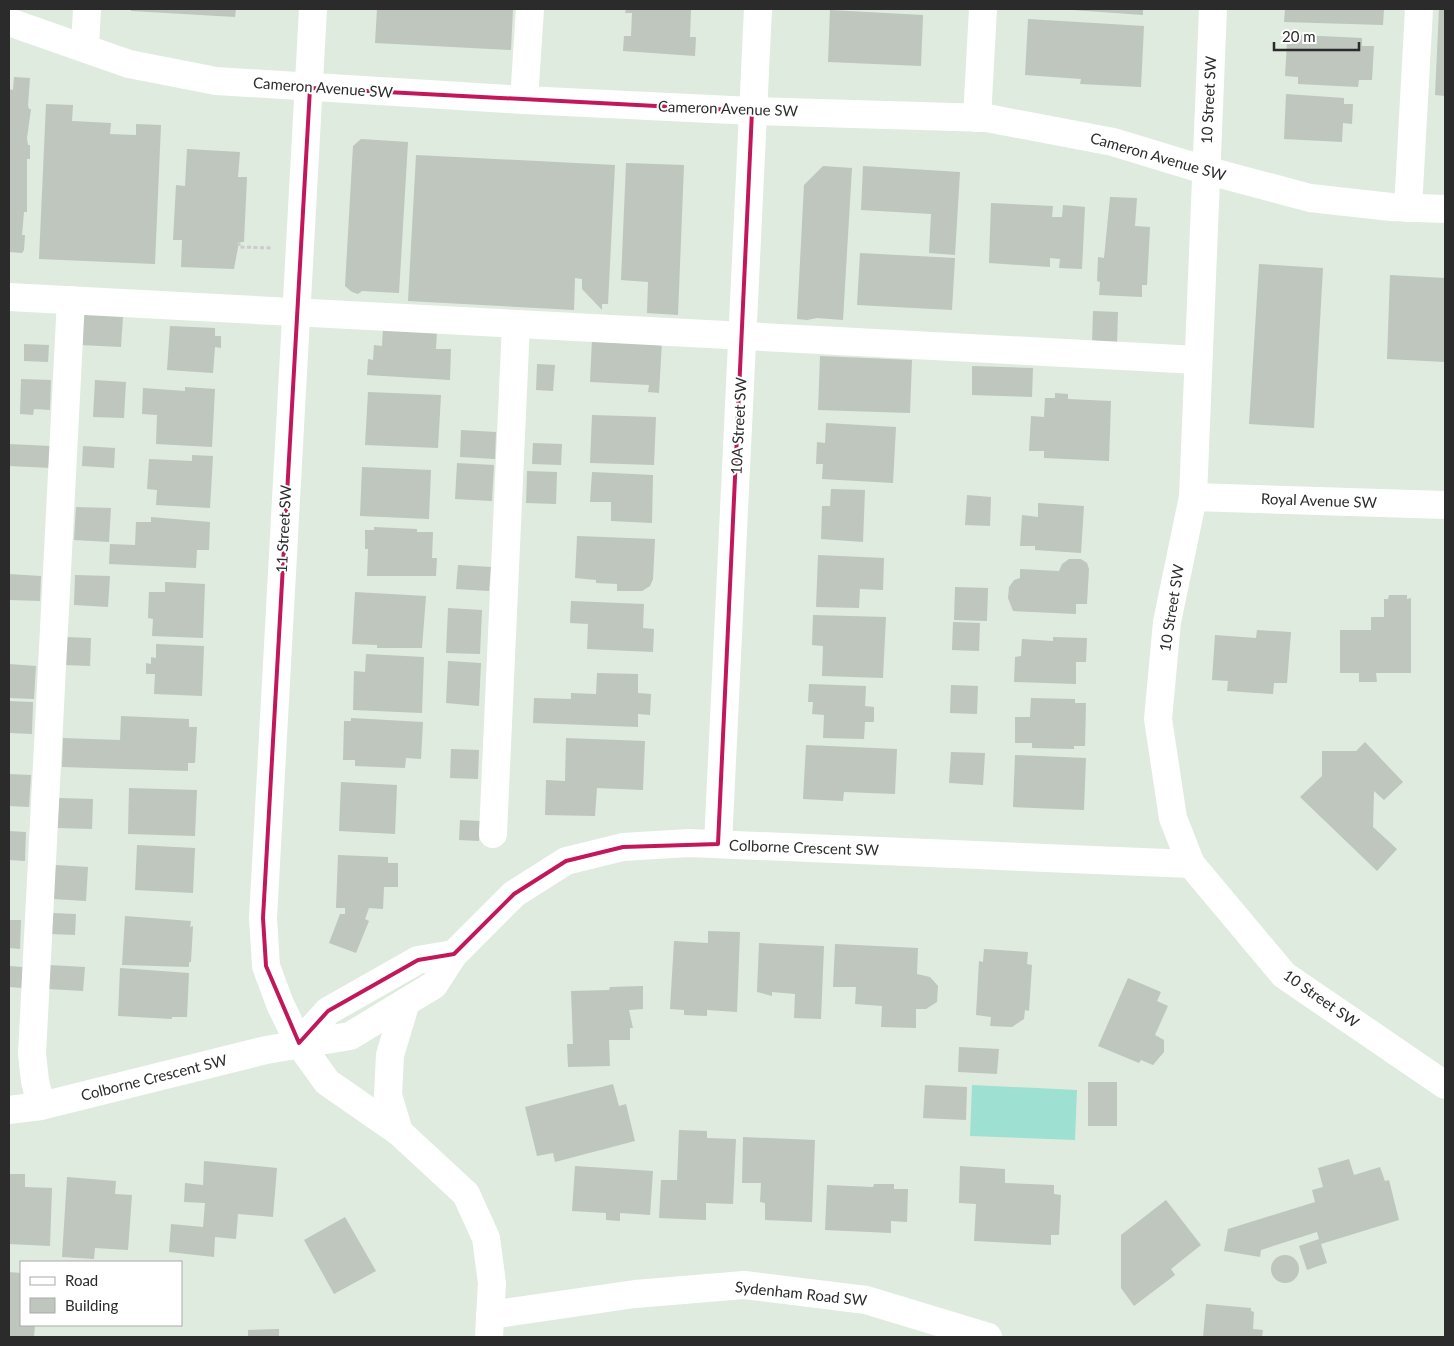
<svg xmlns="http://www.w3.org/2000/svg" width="1454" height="1346" font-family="Lato,sans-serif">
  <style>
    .pitch { fill: #9ee1d3 }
    .building { fill: #bec6be }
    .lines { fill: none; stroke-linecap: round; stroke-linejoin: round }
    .path { stroke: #ccc; stroke-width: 3; stroke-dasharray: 4 2.5; stroke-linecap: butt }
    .minor { stroke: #fff; stroke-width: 28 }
    .marked { fill: none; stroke: #c2185b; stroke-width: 4; stroke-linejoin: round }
    .labels { text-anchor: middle; stroke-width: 4; stroke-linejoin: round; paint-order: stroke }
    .street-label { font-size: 15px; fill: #2b2b2b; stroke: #fff }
  </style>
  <rect width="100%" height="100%" fill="#dfebde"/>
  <polygon class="pitch" points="972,1085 1077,1090 1075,1140 970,1136"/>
  <g class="building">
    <polygon points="131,9 236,9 235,17 131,11"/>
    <polygon points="377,9 513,9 511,50 375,43"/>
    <polygon points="626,9 691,9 690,37 696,37 695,56 623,51 624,36 631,36 632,13 625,13"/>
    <polygon points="1058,9 1143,9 1143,15"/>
    <polygon points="1285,9 1384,9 1383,25 1284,22"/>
    <polygon points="1439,9 1445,9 1445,96 1435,95"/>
    <polygon points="830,10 923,15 921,66 828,62"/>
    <polygon points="1028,19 1144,26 1141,87 1080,84 1081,79 1025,75"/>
    <polygon points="1300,35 1362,38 1362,46 1374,46 1372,80 1359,80 1358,87 1298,84 1298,77 1285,76 1287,42 1300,42"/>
    <polygon points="14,77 30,78 28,105 29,109 31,109 27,138 28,145 30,145 30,159 27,159 27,212 24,212 22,235 25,235 24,250 22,253 9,252 9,89 13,90"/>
    <polygon points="1286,94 1344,98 1344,104 1353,104 1352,124 1343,123 1342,142 1284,139"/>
    <polygon points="46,104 73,105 72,121 111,123 110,134 136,135 136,124 161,125 155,264 39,259"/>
    <polygon points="361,139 408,142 399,293 362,291 358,294 352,292 345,286 353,146"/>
    <polygon points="187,149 240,152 238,177 247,177 244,242 239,242 234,269 181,267 182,240 173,240 176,185 185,186"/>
    <polygon points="416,155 615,165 608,304 602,304 602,310 582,289 582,279 575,278 574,310 408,301"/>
    <polygon points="626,163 684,165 678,315 647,313 648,282 621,280"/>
    <polygon points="823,166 852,168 843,320 817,318 807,320 797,319 804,185"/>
    <polygon points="863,166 960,172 955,255 929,253 931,214 861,210"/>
    <polygon points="1110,197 1137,198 1135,226 1150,227 1147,285 1142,285 1142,297 1099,295 1100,282 1097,281 1098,257 1104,258"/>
    <polygon points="991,203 1053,206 1052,217 1062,217 1063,205 1085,207 1082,269 1059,268 1060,259 1050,258 1050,267 989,263"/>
    <polygon points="860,253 955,258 952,310 857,305"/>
    <polygon points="1259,264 1323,268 1314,428 1249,424"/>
    <polygon points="1390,275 1445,278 1445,362 1387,359"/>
    <polygon points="1093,311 1118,312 1117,344 1092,343"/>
    <polygon points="81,314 123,316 121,347 80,345"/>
    <polygon points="170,326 215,328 215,336 221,336 221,348 215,347 213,373 167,370"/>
    <polygon points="383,328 437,331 436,349 451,349 450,380 367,375 368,359 373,360 374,345 382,346"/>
    <polygon points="592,339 662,342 659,393 648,392 649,385 590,382"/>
    <polygon points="24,344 49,345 48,362 24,361"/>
    <polygon points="820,356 912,360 910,413 818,410"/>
    <polygon points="537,364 555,365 553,391 536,390"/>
    <polygon points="972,366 1033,368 1032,397 972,395"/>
    <polygon points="21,379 51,380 50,410 34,409 33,415 20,414"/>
    <polygon points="95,380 126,382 124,418 93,417"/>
    <polygon points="185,387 215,389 212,447 156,444 157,415 142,414 143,388 185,391"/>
    <polygon points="368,392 441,395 438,448 365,445"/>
    <polygon points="1055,393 1068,394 1068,399 1111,401 1109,461 1044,458 1044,451 1029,451 1031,416 1044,417 1045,398 1055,398"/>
    <polygon points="592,415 656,417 654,465 590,463"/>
    <polygon points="826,423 896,427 893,483 822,479 823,464 816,464 817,442 825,443"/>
    <polygon points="461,430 496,432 495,459 460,457"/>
    <polygon points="533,443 562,444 561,465 532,464"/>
    <polygon points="9,444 51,446 51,468 9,466"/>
    <polygon points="83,446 115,448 114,468 82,466"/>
    <polygon points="192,455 213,456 210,508 156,505 157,490 147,489 149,459 192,461"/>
    <polygon points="457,463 494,465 492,501 455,499"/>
    <polygon points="362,467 431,470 429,519 360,516"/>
    <polygon points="527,471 557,472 556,504 526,503"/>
    <polygon points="592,472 653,475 652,523 611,521 611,502 590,502"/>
    <polygon points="831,489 865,490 863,542 821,539 822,506 830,506"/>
    <polygon points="967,495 991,497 990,526 965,525"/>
    <polygon points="1038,503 1084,506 1081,553 1035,550 1035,546 1020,546 1022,515 1038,517"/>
    <polygon points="76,507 111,508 109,542 74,540"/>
    <polygon points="151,517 210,522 209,550 197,550 196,568 109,564 110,544 135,545 136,522 151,522"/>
    <polygon points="374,527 417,529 417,532 433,532 432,558 437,558 436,576 367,576 368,549 365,549 365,530 374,530"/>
    <polygon points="577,536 655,539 653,579 650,586 642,591 617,591 617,584 596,583 596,580 575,578"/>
    <polygon points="818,555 884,558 883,590 860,589 859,608 816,607"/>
    <polygon points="1069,559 1081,559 1087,563 1089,569 1087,604 1076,604 1076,614 1013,611 1008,598 1009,587 1014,580 1020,578 1020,569 1059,571 1062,564"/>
    <polygon points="458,565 491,567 489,591 456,589"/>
    <polygon points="9,574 41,576 40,601 9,600"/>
    <polygon points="75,575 110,576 108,607 74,605"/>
    <polygon points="165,582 205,584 203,638 152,636 153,619 148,618 149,592 165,592"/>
    <polygon points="955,587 988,588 987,621 954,620"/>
    <polygon points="355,592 426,596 422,648 377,648 377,645 352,644"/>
    <polygon points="1389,595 1407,595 1407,599 1411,598 1411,673 1376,673 1377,682 1359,682 1359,673 1340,673 1340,630 1371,630 1371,617 1384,617 1384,599 1388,599"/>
    <polygon points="571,601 644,604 643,628 654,629 653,652 587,649 588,624 570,623"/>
    <polygon points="448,608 482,610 480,654 446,653"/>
    <polygon points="813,615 886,617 883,678 822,676 823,646 812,645"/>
    <polygon points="953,622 980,623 979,651 952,650"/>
    <polygon points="1257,630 1291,632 1287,683 1274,683 1273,694 1227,691 1228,681 1212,680 1215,635 1256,638"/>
    <polygon points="65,637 91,638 90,666 64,665"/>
    <polygon points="1053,637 1087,638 1086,662 1076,662 1076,684 1014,682 1015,657 1021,656 1022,639 1053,641"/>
    <polygon points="156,644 204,646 202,696 154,694 155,674 146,674 146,663 151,664 151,657 156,658"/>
    <polygon points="366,654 424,657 422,713 353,710 354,671 365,672"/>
    <polygon points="448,661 481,663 479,706 446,703"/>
    <polygon points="9,664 36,666 34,699 9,698"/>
    <polygon points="597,673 638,674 638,693 651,694 650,715 638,714 638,727 533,723 534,698 571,699 571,693 596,694"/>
    <polygon points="809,684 866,686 865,706 874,707 874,722 865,722 864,739 823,738 824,715 812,714 813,702 808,702"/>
    <polygon points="951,685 978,686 977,714 950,713"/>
    <polygon points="1031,698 1075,699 1075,703 1086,703 1085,746 1074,746 1074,749 1032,748 1032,743 1015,743 1015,717 1030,717"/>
    <polygon points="9,701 33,702 32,734 9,733"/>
    <polygon points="121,716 189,719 189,727 197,727 195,763 188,763 188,771 62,767 63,738 120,740"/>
    <polygon points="351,718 423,722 421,759 406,758 405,768 355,766 355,760 343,760 344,721 351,721"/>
    <polygon points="566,738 645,741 643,790 597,788 595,816 545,815 546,780 565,781"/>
    <polygon points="1365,742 1403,782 1384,800 1374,791 1373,827 1397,849 1377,871 1300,797 1322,776 1322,751 1356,751"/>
    <polygon points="806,745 897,749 895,794 844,792 843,801 803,799"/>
    <polygon points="451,749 479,750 478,779 450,778"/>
    <polygon points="951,752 985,753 983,785 949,783"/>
    <polygon points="1015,755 1086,758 1084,810 1013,807"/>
    <polygon points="9,774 31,775 29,807 9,806"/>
    <polygon points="341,782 397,785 395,834 339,831"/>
    <polygon points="129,788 197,790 195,836 128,834"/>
    <polygon points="59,798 93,799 92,829 57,828"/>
    <polygon points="460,820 480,821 479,841 459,840"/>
    <polygon points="9,831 26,832 25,861 9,860"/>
    <polygon points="137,845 195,848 193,893 135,890"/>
    <polygon points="338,855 388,857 388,863 398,863 398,887 384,887 383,909 369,908 365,919 369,921 356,953 329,943 340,914 345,914 345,908 336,908"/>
    <polygon points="55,865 88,867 86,901 53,899"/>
    <polygon points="52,913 76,914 75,935 51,934"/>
    <polygon points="125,916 191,921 190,927 193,926 191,962 189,962 189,967 122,965"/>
    <polygon points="9,920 21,920 20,949 9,948"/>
    <polygon points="708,931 740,932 737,1012 707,1010 707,1016 684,1015 684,1010 670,1009 674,941 708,943"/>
    <polygon points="759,943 824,946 821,1019 794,1018 795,994 772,992 772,996 757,992"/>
    <polygon points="835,944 918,948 917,974 930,977 938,986 937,1002 926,1009 916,1009 916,1028 881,1027 882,1006 855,1004 856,987 833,987"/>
    <polygon points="984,949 1028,952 1027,964 1032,965 1029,1011 1025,1010 1024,1019 1012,1027 990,1026 991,1017 976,1015 979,961 983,962"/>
    <polygon points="49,965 85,967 83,991 48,989"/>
    <polygon points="9,966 23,967 22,988 9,987"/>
    <polygon points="120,968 189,973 187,1017 172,1017 172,1019 118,1016"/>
    <polygon points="1128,978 1161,992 1157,1001 1168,1006 1155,1035 1164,1040 1164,1052 1153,1065 1141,1060 1139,1063 1098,1046"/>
    <polygon points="643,986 643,1009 629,1010 633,1028 630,1028 630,1040 609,1040 610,1066 568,1067 567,1044 573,1044 571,991 609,990 610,987"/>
    <polygon points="959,1047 999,1049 997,1074 958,1072"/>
    <rect x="1088" y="1082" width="29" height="44"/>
    <polygon points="613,1084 619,1106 626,1104 635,1141 555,1162 553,1153 537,1156 525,1107"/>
    <polygon points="925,1085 967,1087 966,1120 923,1118"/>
    <polygon points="679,1130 707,1131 707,1138 736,1139 733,1204 706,1203 706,1220 659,1218 661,1180 677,1180"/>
    <polygon points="743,1137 815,1140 812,1222 765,1220 765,1203 760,1202 761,1183 742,1183"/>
    <polygon points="1349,1159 1354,1175 1380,1167 1385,1181 1389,1180 1399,1220 1321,1244 1327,1263 1307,1270 1299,1246 1319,1239 1317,1232 1261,1250 1260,1257 1224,1251 1228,1229 1315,1202 1312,1190 1323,1187 1318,1168"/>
    <polygon points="204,1161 277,1168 273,1217 238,1214 236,1239 215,1237 214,1257 169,1252 171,1224 203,1227 205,1203 184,1202 185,1183 203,1185"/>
    <polygon points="575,1166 653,1171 650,1215 620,1213 620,1221 606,1220 606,1213 572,1211"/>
    <polygon points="960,1166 1005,1169 1005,1183 1054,1185 1054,1194 1061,1195 1059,1235 1051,1235 1051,1245 974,1241 976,1204 959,1203"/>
    <polygon points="9,1174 25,1174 25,1187 52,1188 50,1246 9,1244"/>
    <polygon points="67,1177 116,1181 115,1194 132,1195 128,1250 95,1248 94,1259 62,1257"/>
    <polygon points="874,1184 894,1184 894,1189 908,1189 907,1222 891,1221 891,1233 825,1230 827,1185 873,1187"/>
    <polygon points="1166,1200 1201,1245 1171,1269 1175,1275 1134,1306 1121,1288 1121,1235"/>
    <polygon points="345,1217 376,1271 334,1294 304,1240"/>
    <circle cx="1285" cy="1269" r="14"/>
    <polygon points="9,1272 21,1273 21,1325 35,1325 34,1337 9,1337"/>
    <polygon points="1206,1304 1251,1308 1251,1311 1254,1312 1253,1329 1263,1330 1262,1337 1203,1337"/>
    <polygon points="279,1329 279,1337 248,1337 248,1330"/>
  </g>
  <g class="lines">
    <polyline class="path" points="239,242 239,247 272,248"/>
    <g class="minor">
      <polyline points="313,9 263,918 266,966 280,1004 299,1043 327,1082 399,1132 466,1194 486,1238 492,1283 489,1337"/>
      <polyline points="1213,9 1193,497 1167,622 1158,719 1173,818 1191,864 1284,975 1445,1085"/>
      <polyline points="9,22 129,64 216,81 524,100 752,111 987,118 1113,142 1205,170 1310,198 1391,207 1445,209"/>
      <polyline points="85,48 87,9"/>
      <polyline points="524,100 530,9"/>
      <polyline points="977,118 983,9"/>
      <polyline points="1408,208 1419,9"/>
      <polyline points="9,297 1198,360"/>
      <polyline points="1193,497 1445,505"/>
      <polyline points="493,834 516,324"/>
      <polyline points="718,844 758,9"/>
      <polyline points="299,1043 328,1011 418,960 454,954"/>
      <polyline points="41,1106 35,1081 32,1054 71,300"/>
      <polyline points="9,1110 41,1106 266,1050 350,1036 434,985 454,954 514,894 566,861 623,847 689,843 1191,864"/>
      <polyline points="399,1132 388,1095 390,1055 406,1002"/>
      <polyline points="490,1315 635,1294 744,1285 866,1300 988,1337"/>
    </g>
  </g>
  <path class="marked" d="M310 88 752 111 718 844 623 847 566 861 514 894 454 954 418 960 328 1011 299 1043 266 966 263 918Z"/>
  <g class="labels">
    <g class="street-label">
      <text transform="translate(323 88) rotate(4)" y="5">Cameron Avenue SW</text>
      <text transform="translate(1209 100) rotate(-87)" y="5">10 Street SW</text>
      <text transform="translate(728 109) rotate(2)" y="5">Cameron Avenue SW</text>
      <text transform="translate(1158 157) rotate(16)" y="5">Cameron Avenue SW</text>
      <text transform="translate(739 426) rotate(-87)" y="5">10A Street SW</text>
      <text transform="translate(1319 501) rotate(2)" y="5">Royal Avenue SW</text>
      <text transform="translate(284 529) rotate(-87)" y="5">11 Street SW</text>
      <text transform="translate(1172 608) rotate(-81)" y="5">10 Street SW</text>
      <text transform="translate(804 848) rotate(2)" y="5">Colborne Crescent SW</text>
      <text transform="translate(1321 999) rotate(35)" y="5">10 Street SW</text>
      <text transform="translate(154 1078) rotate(-14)" y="5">Colborne Crescent SW</text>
      <text transform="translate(801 1294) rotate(6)" y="5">Sydenham Road SW</text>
    </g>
  </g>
  <rect width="1454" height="1346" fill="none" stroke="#2b2b2b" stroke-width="20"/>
  <rect x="20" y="1261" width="162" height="65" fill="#ffffff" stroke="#aaaaaa"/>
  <rect x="30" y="1277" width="25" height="8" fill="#ffffff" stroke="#aaaaaa"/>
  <text x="65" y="1286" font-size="15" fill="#2b2b2b">Road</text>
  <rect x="30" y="1298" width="25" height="15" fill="#bec6be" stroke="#aaaaaa"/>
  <text x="65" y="1311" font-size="15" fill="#2b2b2b">Building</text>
  <path d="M1274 42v8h85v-8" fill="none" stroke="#2b2b2b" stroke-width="2.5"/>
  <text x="1282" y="42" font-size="15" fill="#2b2b2b" stroke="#ffffff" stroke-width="4" paint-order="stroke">20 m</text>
</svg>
